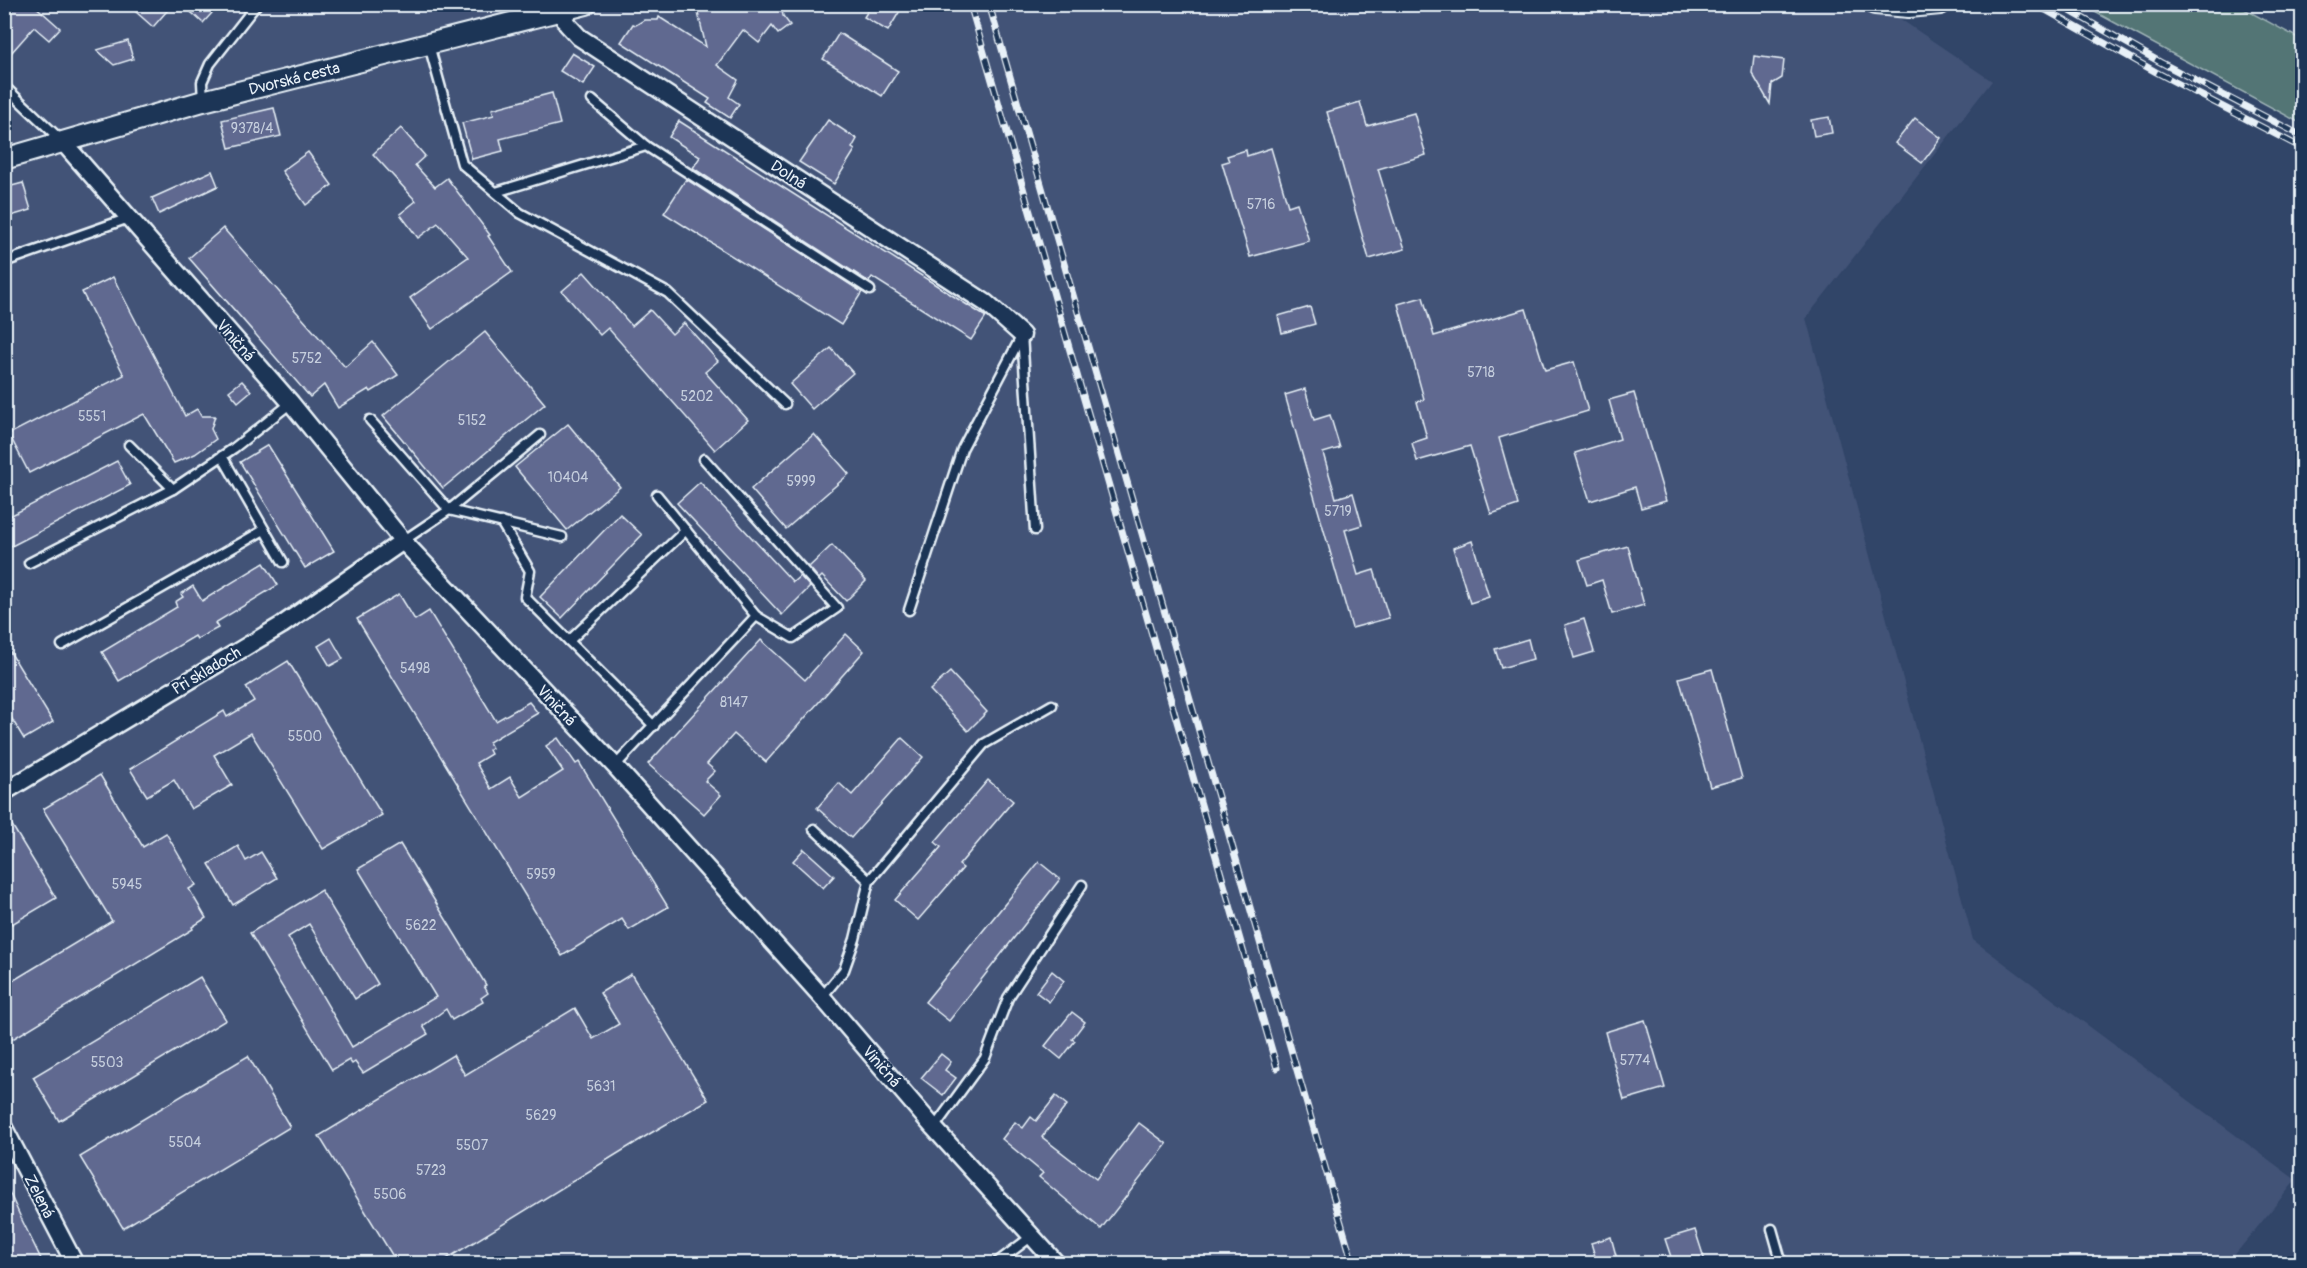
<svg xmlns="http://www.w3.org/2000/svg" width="2307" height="1268" font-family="Pangolin,sans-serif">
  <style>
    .built { fill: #425377 }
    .green { fill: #537575; stroke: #9eb3b6; stroke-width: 1.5 }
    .building { fill: #606990; stroke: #e8f1f8; stroke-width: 1.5 }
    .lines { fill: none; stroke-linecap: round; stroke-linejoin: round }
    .service-casing { stroke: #e8f1f8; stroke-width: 13 }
    .minor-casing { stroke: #e8f1f8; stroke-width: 21 }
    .tertiary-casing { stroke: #e8f1f8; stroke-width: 24 }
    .service { stroke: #1d3557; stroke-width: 8 }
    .minor { stroke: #1d3557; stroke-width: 16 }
    .tertiary { stroke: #1d3557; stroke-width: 20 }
    .rail-casing { stroke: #e8f1f8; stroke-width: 7 }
    .rail { stroke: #1d3557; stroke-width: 4.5; stroke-dasharray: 14; stroke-linecap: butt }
    .labels { text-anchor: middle; stroke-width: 4.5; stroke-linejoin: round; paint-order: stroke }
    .number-label { font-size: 14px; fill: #c6cfde }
    .street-label { font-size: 16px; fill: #e8f1f8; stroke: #1d3557 }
  </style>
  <rect width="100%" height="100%" fill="#314568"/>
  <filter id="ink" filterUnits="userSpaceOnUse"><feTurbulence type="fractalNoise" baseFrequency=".0167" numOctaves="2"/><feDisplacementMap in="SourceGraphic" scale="12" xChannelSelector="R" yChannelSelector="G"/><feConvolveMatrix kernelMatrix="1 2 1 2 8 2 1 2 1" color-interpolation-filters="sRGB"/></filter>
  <g filter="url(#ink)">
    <polygon class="built" points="1878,4 1992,81 1806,318 1973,940 2296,1180 2228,1263 5,1264 5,5"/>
    <polygon class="green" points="2082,5 2237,5 2302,40 2302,124"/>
    <g class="building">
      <polygon points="4,4 33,4 60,28 49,40 34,27 4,61"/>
      <polygon points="127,4 173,4 153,27"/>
      <polygon points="182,4 220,4 203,23"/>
      <polygon points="696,4 781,4 783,16 790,25 778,34 772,26 759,43 743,30 717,65 738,80 729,97 739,104 730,118 707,103 710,99 621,42 633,24 636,25 644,20 658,20 659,17 706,47"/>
      <polygon points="872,4 904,4 888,31 864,17"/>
      <polygon points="839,33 898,71 882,96 823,59"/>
      <polygon points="128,41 133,59 114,65 97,50"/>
      <polygon points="572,53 595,67 583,85 560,71"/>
      <polygon points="1754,56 1784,60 1782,78 1772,84 1770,104 1752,73"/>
      <polygon points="552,93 560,124 500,139 503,151 472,159 462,123 494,115 492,109"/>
      <polygon points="1360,102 1367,126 1414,113 1426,155 1378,169 1397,231 1399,231 1405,249 1369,259 1327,112"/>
      <polygon points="274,108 281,136 229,148 222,120"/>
      <polygon points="1829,117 1832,133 1814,136 1811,120"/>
      <polygon points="1915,118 1941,138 1922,163 1895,143"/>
      <polygon points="828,120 857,139 852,148 855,150 834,184 799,162"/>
      <polygon points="679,121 983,315 986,317 971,340 872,277 869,282 693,168 700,157 669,137"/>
      <polygon points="401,128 425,156 415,165 435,187 447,178 490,235 488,236 512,272 432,329 410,298 468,257 438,223 418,238 400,214 416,201 373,154"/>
      <polygon points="1271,148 1288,206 1297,203 1309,241 1250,257 1222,163 1229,161 1227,156 1246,150 1247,156"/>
      <polygon points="308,152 332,185 306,205 282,171"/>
      <polygon points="212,171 218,186 159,214 152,198"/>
      <polygon points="686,179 862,292 841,325 664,213"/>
      <polygon points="23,183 31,210 4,218 4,188"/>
      <polygon points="223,228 345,367 373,342 398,375 371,392 369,389 338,408 324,385 310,397 189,258"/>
      <polygon points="584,272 632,326 650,310 672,334 684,323 718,361 705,372 748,420 715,450 608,328 600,335 562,291"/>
      <polygon points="113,277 185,416 197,409 201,416 215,416 211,429 216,439 195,454 174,463 144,414 29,473 9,434 124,375 82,292"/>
      <polygon points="1423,297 1434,336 1526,309 1545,370 1574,362 1588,411 1499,438 1518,505 1491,514 1470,446 1417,461 1412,443 1427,438 1417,402 1424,399 1398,304"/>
      <polygon points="1310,307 1315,324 1282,333 1278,316"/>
      <polygon points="485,332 545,404 443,488 383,416"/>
      <polygon points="831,348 853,373 812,409 790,384"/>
      <polygon points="242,381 251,391 238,402 229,391"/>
      <polygon points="1305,389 1314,420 1330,415 1340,448 1323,453 1336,498 1353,493 1362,525 1345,530 1358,575 1374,570 1389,618 1352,628 1285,395"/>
      <polygon points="1634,393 1666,501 1641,508 1635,487 1590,501 1575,453 1620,439 1609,400"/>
      <polygon points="568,424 620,487 567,530 515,467"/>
      <polygon points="814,434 849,474 786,529 751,489"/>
      <polygon points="268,445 334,551 305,568 240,462"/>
      <polygon points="117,461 130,485 4,550 4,519"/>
      <polygon points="700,482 793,582 800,576 810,587 782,615 677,503"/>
      <polygon points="620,514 642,535 562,618 540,597"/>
      <polygon points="1472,541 1489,597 1470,603 1453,548"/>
      <polygon points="832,545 866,581 846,601 822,576 819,579 809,567"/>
      <polygon points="1628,546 1644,605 1612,614 1602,580 1587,585 1579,560"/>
      <polygon points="264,563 278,585 215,623 218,628 197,639 195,636 119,681 102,652 177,607 175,602 183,597 181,594 193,586 202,601"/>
      <polygon points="399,594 415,620 429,611 496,721 529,702 538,713 489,742 492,748 489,750 491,754 476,763 491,789 510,777 522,797 563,771 546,746 558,738 576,764 579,762 668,907 629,930 622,919 562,956 357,619"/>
      <polygon points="1584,619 1594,652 1574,658 1565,625"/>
      <polygon points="846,634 864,651 766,762 734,734 707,764 715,771 705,781 721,795 704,814 648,764 761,640 805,680"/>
      <polygon points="331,638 343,659 330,666 318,646"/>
      <polygon points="1528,639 1533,659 1501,668 1495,649"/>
      <polygon points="4,642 53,722 24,739 4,706"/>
      <polygon points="288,661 382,815 323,849 251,733 214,755 232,785 191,809 174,780 147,796 130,769 224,711 227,717 254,701 246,687"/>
      <polygon points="1712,669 1742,778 1710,787 1679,678"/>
      <polygon points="950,672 987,712 968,731 930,690"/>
      <polygon points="902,738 923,757 851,838 817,808 839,783 852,795"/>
      <polygon points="100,775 143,847 166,833 196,885 189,889 206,918 192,927 193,929 11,1040 4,1030 4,986 112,921 43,809"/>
      <polygon points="988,780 1013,801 959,865 963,868 918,920 895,900 941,847 935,842"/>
      <polygon points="4,812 56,898 12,924 10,920 4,923"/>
      <polygon points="400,844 486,985 484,986 488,993 481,998 483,1002 452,1020 446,1009 423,1026 428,1034 363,1073 355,1062 352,1064 349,1060 332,1070 250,933 321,890 378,984 355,999 309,924 288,937 352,1047 436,997 358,869"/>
      <polygon points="238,846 246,861 261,852 277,878 233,905 209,864"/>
      <polygon points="804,849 834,876 823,888 793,861"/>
      <polygon points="1039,862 1060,879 949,1021 925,1002"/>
      <polygon points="1052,971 1064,981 1049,1002 1036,992"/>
      <polygon points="631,974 708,1100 651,1133 440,1263 397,1263 319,1136 453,1055 465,1075 575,1008 593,1039 619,1024 600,993"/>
      <polygon points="200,977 226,1020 59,1121 33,1077"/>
      <polygon points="1072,1012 1085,1022 1072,1039 1075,1041 1061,1059 1045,1046"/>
      <polygon points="1645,1020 1665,1088 1624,1100 1605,1032"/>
      <polygon points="941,1054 951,1062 945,1070 956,1078 943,1095 921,1078"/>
      <polygon points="248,1056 290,1127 123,1228 80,1157"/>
      <polygon points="1056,1096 1067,1105 1042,1137 1096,1179 1139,1123 1167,1144 1101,1229 1039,1177 1043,1173 1002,1139 1015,1122 1023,1128 1031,1117 1036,1121"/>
      <polygon points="4,1181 22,1220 43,1263 4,1263"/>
      <polygon points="1695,1230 1705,1261 1696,1263 1673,1263 1665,1239"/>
      <polygon points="1611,1237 1618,1263 1597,1263 1591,1243"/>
    </g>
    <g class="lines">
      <g class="service-casing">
        <g id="service">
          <polyline points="429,45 462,164 520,213 668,293 785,404"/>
          <polyline points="4,86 62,141"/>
          <polyline points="592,100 646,146 870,290"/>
          <polyline points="203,101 202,82 210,64 257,4"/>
          <polyline points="496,192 646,146"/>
          <polyline points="4,262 129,218"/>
          <polyline points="1022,335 1035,530"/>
          <polyline points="370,420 449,510 403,541"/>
          <polyline points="540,435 449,510 562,537"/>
          <polyline points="129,445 173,489 234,448 291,403"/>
          <polyline points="222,456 283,562"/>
          <polyline points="657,495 756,616"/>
          <polyline points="501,522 530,571 525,597 654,726"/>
          <polyline points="29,563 173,489"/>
          <polyline points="909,610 962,449 1022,335"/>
          <polyline points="569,641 686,530"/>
          <polyline points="62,645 264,530"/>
          <polyline points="615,766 756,616 793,638 837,608 704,459"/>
          <polyline points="814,829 869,881 855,939 844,970 822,997"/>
          <polyline points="869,881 984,744 1052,705"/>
          <polyline points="934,1128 985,1058 1008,998 1082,885"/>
          <polyline points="1772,1229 1782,1264"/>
          <polyline points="995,1264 1032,1236"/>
        </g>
      </g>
      <g class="minor-casing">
        <g id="minor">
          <polyline points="560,11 567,24 579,37 986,303 1022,335"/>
          <polyline points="62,141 291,403 403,541 615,766 822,997 934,1128 1057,1264"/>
          <polyline points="4,792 282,625 403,541"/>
          <polyline points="4,1128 75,1264"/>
        </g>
      </g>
      <g class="tertiary-casing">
        <g id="tertiary">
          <polyline points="1875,4 1909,7 1940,4"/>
          <polyline points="4,159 203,101 586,4"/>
        </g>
      </g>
      <use href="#service" class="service"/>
      <use href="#minor" class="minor"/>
      <use href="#tertiary" class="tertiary"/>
      <g class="rail-casing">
        <g id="rail">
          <polyline points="970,4 1277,1068"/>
          <polyline points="989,4 1353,1264"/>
          <polyline points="2035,4 2156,72 2302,148"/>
          <polyline points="2058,4 2160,62 2302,136"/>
        </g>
      </g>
      <use href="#rail" class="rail"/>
    </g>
  </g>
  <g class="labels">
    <g class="number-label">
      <text x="252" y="133">9378/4</text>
      <text x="1261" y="209">5716</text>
      <text x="307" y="363">5752</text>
      <text x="1481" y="377">5718</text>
      <text x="697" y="401">5202</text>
      <text x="92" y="421">5551</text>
      <text x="472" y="425">5152</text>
      <text x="568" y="482">10404</text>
      <text x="801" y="486">5999</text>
      <text x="1338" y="516">5719</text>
      <text x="415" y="673">5498</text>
      <text x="734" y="707">8147</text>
      <text x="305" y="741">5500</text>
      <text x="541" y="879">5959</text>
      <text x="127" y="889">5945</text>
      <text x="421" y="930">5622</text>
      <text x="1635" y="1065">5774</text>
      <text x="107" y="1067">5503</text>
      <text x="601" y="1091">5631</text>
      <text x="541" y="1120">5629</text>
      <text x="185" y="1147">5504</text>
      <text x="472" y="1150">5507</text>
      <text x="431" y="1175">5723</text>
      <text x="390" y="1199">5506</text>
    </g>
    <g class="street-label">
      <text transform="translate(294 78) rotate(-14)" y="6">Dvorská cesta</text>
      <text transform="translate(789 174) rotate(33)" y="6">Dolná</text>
      <text transform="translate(236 340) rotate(49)" y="6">Viničná</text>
      <text transform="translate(206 670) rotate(-31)" y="6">Pri skladoch</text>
      <text transform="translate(557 705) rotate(47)" y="6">Viničná</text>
      <text transform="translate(882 1066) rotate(49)" y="6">Viničná</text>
      <text transform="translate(40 1196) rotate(63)" y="6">Zelená</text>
    </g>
  </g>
  <rect width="2307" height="1268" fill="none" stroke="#1d3557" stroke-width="24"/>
  <rect x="12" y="12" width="2283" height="1244" fill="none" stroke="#e8f1f8" stroke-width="2" filter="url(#ink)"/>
</svg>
